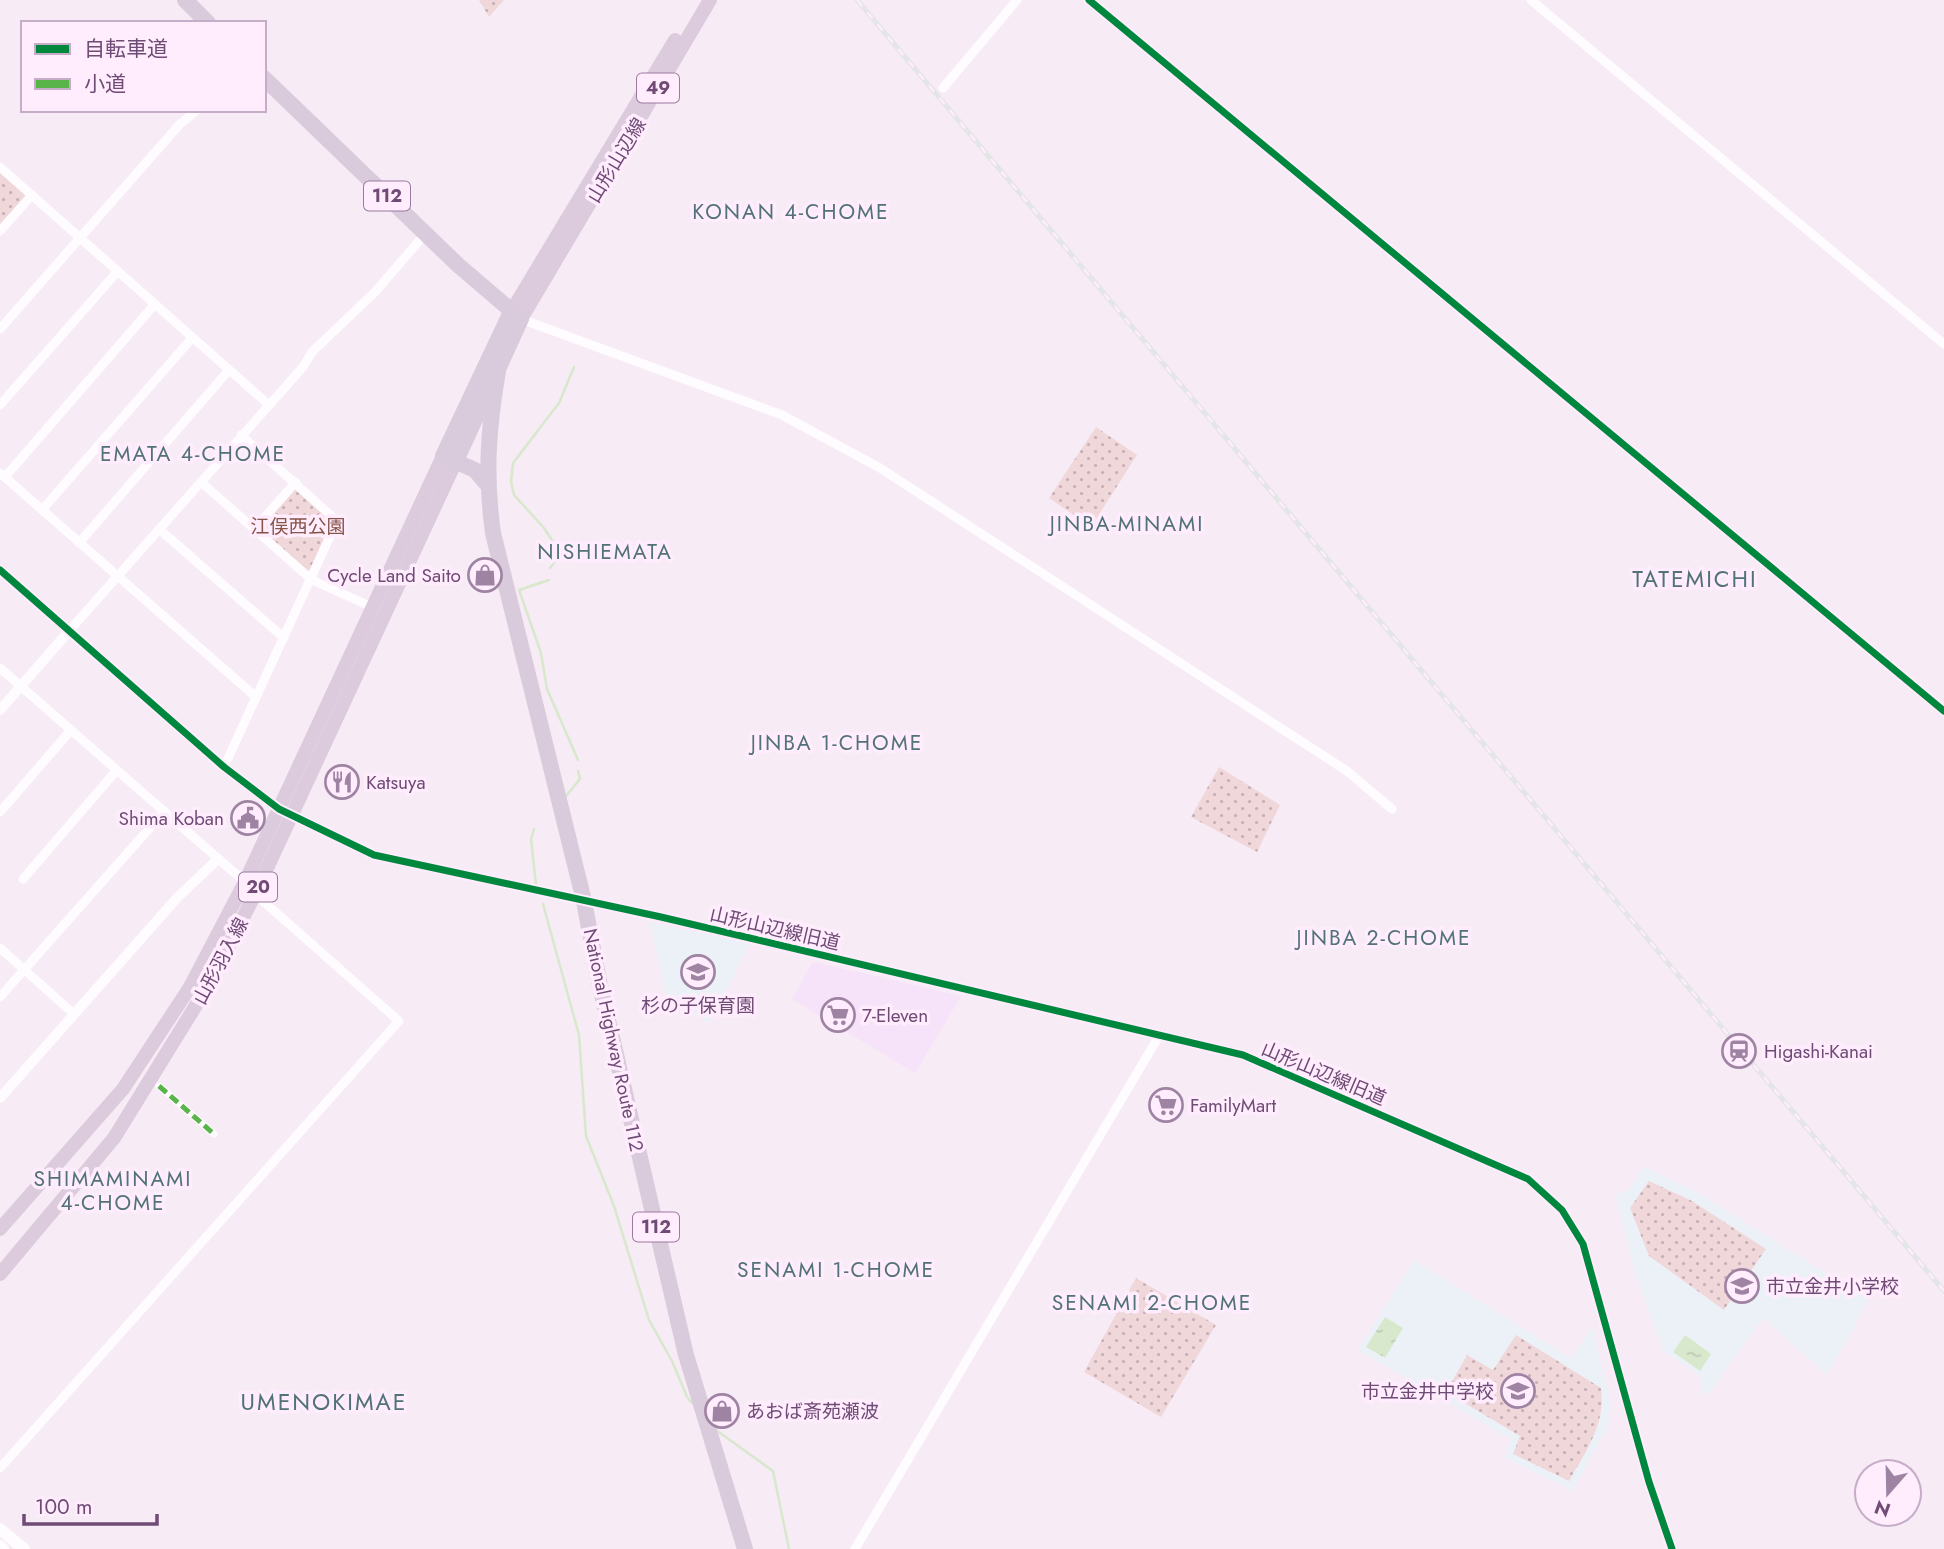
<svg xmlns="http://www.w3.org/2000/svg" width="1944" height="1549" font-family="Jost,'Noto Sans JP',sans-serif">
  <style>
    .commercial { fill: #f6e2f9 }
    .education { fill: #ecf1f8 }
    .green { fill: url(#green-dots) }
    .water { fill: url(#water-ripples) }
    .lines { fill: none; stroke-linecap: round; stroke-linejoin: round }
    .stream { stroke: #d8e8cc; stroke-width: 2.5 }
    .pedestrian { stroke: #fefcfe; stroke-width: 7 }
    .minor { stroke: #fefcfe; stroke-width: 9 }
    .tertiary { stroke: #fefcfe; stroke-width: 10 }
    .secondary { stroke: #fefcfe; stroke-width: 12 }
    .primary { stroke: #dccbdc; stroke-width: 14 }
    .trunk { stroke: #dacbdc; stroke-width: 16 }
    .rail-casing { stroke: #e3e5e7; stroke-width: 5 }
    .rail { stroke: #ffecfd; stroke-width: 2.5; stroke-dasharray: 8; stroke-linecap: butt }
    .quiet { stroke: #59b449; stroke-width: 5; stroke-dasharray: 10 5; stroke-linecap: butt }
    .cycleway-casing { stroke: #ffecfd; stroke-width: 11 }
    .cycleway { stroke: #00873e; stroke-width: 7 }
    .labels { text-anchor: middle; stroke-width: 7; stroke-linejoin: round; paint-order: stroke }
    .shield { fill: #ffecfd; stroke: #9a7b9e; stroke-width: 2 }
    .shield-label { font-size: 18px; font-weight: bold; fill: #6f4b76 }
    .street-label { font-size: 19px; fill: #6f4b76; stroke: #ffecfd }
    .park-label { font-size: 19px; fill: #875448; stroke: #ffecfd }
    .poi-label { font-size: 19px; fill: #6f4b76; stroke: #ffecfd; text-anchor: start }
    .neighbourhood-label { font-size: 21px; letter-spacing: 2px; fill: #517277; stroke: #ffecfd }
    .quarter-label { font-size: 23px; letter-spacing: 2px; fill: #517277; stroke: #ffecfd }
  </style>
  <defs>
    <pattern id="green-dots" width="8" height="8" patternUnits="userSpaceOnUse" patternTransform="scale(1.75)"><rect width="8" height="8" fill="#f0d7da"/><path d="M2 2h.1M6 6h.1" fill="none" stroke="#c7b0b5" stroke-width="1.8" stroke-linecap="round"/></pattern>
    <pattern id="water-ripples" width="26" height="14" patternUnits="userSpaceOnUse" patternTransform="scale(1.75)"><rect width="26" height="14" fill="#d8e8cc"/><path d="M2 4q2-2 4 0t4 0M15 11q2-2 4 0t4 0" fill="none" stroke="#bdc8b3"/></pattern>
  </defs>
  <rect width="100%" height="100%" fill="#f7ebf6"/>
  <polygon class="commercial" points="813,962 879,977 961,996 915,1073 792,999"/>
  <g class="education">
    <polygon points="649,922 750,944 709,1023 667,1000"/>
    <polygon points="1644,1167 1695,1191 1869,1300 1827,1375 1763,1318 1710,1392 1704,1395 1699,1375 1663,1351 1634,1271 1616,1199 1617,1193 1627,1191"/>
    <polygon points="1414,1260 1571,1358 1593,1326 1611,1406 1608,1427 1573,1491 1505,1458 1510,1439 1358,1350"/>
  </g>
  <g class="green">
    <polygon points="479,0 504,0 489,17"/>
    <polygon points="0,167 32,195 0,231"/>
    <polygon points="1096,427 1137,455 1091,527 1049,498"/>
    <polygon points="296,482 337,521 312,580 255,528"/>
    <polygon points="1219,767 1280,805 1257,852 1191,817"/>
    <polygon points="1649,1181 1692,1201 1766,1249 1724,1310 1649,1256 1630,1208"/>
    <polygon points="1136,1278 1216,1325 1161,1417 1084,1372"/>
    <path d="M1516 1335 1601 1388C1606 1424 1586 1451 1569 1481L1513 1454 1520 1436 1446 1392 1467 1355 1493 1370Z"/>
  </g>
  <g class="water">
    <polygon points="1385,1317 1403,1328 1385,1358 1366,1347"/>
    <polygon points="1685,1335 1711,1354 1700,1371 1673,1352"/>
  </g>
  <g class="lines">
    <g class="stream">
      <polyline points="550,568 561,554 544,528 514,495 511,482 513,463 559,403 574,367"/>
      <polyline points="549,580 519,590 541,653 547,689 578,760"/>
      <polyline points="566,796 580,779 578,771"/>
      <polyline points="534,829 531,839 536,885"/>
      <polyline points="543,904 579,1035 586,1136 614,1206 649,1320 672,1361 687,1397 692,1403"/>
      <polyline points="716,1430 773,1471 789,1549"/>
    </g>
    <polyline class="pedestrian" points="159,1086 214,1134"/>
    <g class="minor">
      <polyline points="1089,0 1944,711"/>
      <polyline points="1531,0 1944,344"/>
      <polyline points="943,88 1017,0"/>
      <polyline points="0,167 269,405"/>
      <polyline points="0,231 32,195"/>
      <polyline points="521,319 782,415 880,468 1347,771 1392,809"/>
      <polyline points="0,329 180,124 197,110"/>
      <polyline points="0,405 118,271"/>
      <polyline points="0,473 256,697"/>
      <polyline points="5,477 155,304"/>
      <polyline points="201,482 312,580 372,607"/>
      <polyline points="42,510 192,338"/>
      <polyline points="255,528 296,482"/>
      <polyline points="159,529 284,638"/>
      <polyline points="79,543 229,370"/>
      <polyline points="69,631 303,367 312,352 375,292 426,233"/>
      <polyline points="0,668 245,882"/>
      <polyline points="224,767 337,521 241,435"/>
      <polyline points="0,812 71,730"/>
      <polyline points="23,879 116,771"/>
      <polyline points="0,948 74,1014"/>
      <polyline points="0,997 163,813"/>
      <polyline points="0,1468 399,1021 255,894"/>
      <polyline points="855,1549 1159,1036"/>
    </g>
    <g class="tertiary">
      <polyline points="0,570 224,767 279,809 374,855 661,917 1243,1055 1528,1179 1562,1210 1583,1244 1649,1482 1672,1549"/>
      <polyline points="0,710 69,631"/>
      <polyline points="0,1098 177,898 218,859"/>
    </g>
    <g class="secondary">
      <polyline points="0,1529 24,1549"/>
      <polyline points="0,1546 3,1549"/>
    </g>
    <g class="primary">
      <polyline points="511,312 675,40"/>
      <polyline points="521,319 710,0"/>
      <polyline points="0,1229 123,1089 190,987 245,882 443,456"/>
      <polyline points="0,1274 114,1138 211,981 255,894 455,463"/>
    </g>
    <g class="trunk">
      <polyline points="185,0 208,23"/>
      <polyline points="264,78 458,265 521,319 455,463"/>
      <path d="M498 371C488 430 485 474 493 533L584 901 600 986 686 1355 745 1549"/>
      <polyline points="486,483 475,470 443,456 511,312"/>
    </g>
    <g class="rail-casing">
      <polyline id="rail" points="857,0 1944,1291"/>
    </g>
    <use href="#rail" class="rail"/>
    <polyline class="quiet" points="159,1086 214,1134"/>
    <g class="cycleway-casing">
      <g id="cycleway">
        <polyline points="1089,0 1944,711"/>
        <polyline points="0,570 224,767 279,809 374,855 661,917 1243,1055 1528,1179 1562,1210 1583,1244 1649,1482 1672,1549"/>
      </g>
    </g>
    <use href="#cycleway" class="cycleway"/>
  </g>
  <defs>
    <g id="shop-ring" transform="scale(1.75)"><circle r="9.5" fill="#ffecfd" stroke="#9f83a3" stroke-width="1.5"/><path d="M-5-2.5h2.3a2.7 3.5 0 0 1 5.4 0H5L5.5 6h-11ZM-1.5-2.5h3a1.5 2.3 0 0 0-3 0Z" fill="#9f83a3"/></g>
    <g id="restaurant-ring" transform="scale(1.75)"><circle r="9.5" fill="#ffecfd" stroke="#9f83a3" stroke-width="1.5"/><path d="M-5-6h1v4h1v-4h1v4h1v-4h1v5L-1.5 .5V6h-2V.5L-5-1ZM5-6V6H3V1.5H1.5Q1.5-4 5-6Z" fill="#9f83a3"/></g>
    <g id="civic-ring" transform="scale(1.75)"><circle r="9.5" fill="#ffecfd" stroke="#9f83a3" stroke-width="1.5"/><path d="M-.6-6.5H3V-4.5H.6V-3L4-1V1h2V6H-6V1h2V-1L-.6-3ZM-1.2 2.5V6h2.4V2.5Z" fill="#9f83a3"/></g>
    <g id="school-ring" transform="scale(1.75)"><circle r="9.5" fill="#ffecfd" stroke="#9f83a3" stroke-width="1.5"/><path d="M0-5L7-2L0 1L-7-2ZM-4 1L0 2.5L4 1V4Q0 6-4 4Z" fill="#9f83a3"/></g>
    <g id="supermarket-ring" transform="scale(1.75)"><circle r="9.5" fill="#ffecfd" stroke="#9f83a3" stroke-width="1.5"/><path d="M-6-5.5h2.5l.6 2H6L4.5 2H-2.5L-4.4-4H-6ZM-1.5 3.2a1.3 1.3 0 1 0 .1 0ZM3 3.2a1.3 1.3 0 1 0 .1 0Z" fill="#9f83a3"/></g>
    <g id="station-ring" transform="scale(1.75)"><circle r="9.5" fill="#ffecfd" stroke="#9f83a3" stroke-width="1.5"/><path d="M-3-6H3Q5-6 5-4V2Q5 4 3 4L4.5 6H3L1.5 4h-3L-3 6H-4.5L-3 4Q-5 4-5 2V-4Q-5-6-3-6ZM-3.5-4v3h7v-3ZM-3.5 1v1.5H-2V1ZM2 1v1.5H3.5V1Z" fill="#9f83a3"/></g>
  </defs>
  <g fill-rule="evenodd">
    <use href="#shop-ring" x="485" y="575"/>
    <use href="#restaurant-ring" x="342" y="782"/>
    <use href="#civic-ring" x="248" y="818"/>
    <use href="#school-ring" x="698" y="972"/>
    <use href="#supermarket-ring" x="838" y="1015"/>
    <use href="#station-ring" x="1739" y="1051"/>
    <use href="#supermarket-ring" x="1166" y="1105"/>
    <use href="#school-ring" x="1742" y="1286"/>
    <use href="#school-ring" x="1518" y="1391"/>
    <use href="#shop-ring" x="722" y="1411"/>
  </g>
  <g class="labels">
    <g class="shield">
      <rect x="637" y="73.5" width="42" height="29" rx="5"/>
      <rect x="364" y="181.5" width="46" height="29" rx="5"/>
      <rect x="239" y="872.5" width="38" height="29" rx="5"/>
      <rect x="633" y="1212.5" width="46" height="29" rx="5"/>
    </g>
    <g class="shield-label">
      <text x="658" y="94">49</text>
      <text x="387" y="202">112</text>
      <text x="258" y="893">20</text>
      <text x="656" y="1233">112</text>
    </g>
    <g class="street-label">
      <text transform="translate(616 160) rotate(-59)" y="7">山形山辺線</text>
      <text transform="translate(775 928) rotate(13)" y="7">山形山辺線旧道</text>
      <text transform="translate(220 961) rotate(-62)" y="7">山形羽入線</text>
      <text transform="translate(614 1040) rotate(78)" y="7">National Highway Route 112</text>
      <text transform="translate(1324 1073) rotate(23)" y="7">山形山辺線旧道</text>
    </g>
    <g class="park-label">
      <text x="298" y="533">江俣西公園</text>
    </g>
    <g class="poi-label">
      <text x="461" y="582" text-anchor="end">Cycle Land Saito</text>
      <text x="366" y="789">Katsuya</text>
      <text x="224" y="825" text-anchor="end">Shima Koban</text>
      <text x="698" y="1012" text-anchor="middle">杉の子保育園</text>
      <text x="862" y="1022">7-Eleven</text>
      <text x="1764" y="1058">Higashi-Kanai</text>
      <text x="1190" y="1112">FamilyMart</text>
      <text x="1766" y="1293">市立金井小学校</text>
      <text x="1494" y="1398" text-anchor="end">市立金井中学校</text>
      <text x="746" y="1418">あおば斎苑瀬波</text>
    </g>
    <g class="neighbourhood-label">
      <text x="791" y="219">KONAN 4-CHOME</text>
      <text x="193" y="461">EMATA 4-CHOME</text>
      <text x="1127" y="531">JINBA-MINAMI</text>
      <text x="605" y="559">NISHIEMATA</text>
      <text x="837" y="750">JINBA 1-CHOME</text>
      <text x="1384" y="945">JINBA 2-CHOME</text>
      <text x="113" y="1186">SHIMAMINAMI<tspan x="113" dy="24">4-CHOME</tspan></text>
      <text x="836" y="1277">SENAMI 1-CHOME</text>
      <text x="1152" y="1310">SENAMI 2-CHOME</text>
    </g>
    <g class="quarter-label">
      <text x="1695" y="587">TATEMICHI</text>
      <text x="324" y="1410">UMENOKIMAE</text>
    </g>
  </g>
  <rect x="21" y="21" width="245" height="91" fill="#ffecfd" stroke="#c5acc7" stroke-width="2"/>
  <rect x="35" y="44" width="35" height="10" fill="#00873e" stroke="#c5acc7" stroke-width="2"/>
  <text x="84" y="56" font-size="21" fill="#6f4b76">自転車道</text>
  <rect x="35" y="79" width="35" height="10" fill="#59b449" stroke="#c5acc7" stroke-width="2"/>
  <text x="84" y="91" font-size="21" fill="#6f4b76">小道</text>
  <g transform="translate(1888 1493) rotate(200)"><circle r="33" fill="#ffecfd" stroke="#c5acc7" stroke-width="2"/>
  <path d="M0-5L12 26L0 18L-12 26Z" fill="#9f83a3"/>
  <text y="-10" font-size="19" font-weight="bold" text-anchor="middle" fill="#6f4b76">N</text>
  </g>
  <path d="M24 1514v10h133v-10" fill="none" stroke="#6f4b76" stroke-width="3.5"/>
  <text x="35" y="1514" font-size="21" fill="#6f4b76" stroke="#ffecfd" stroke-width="5" paint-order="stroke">100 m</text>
</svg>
